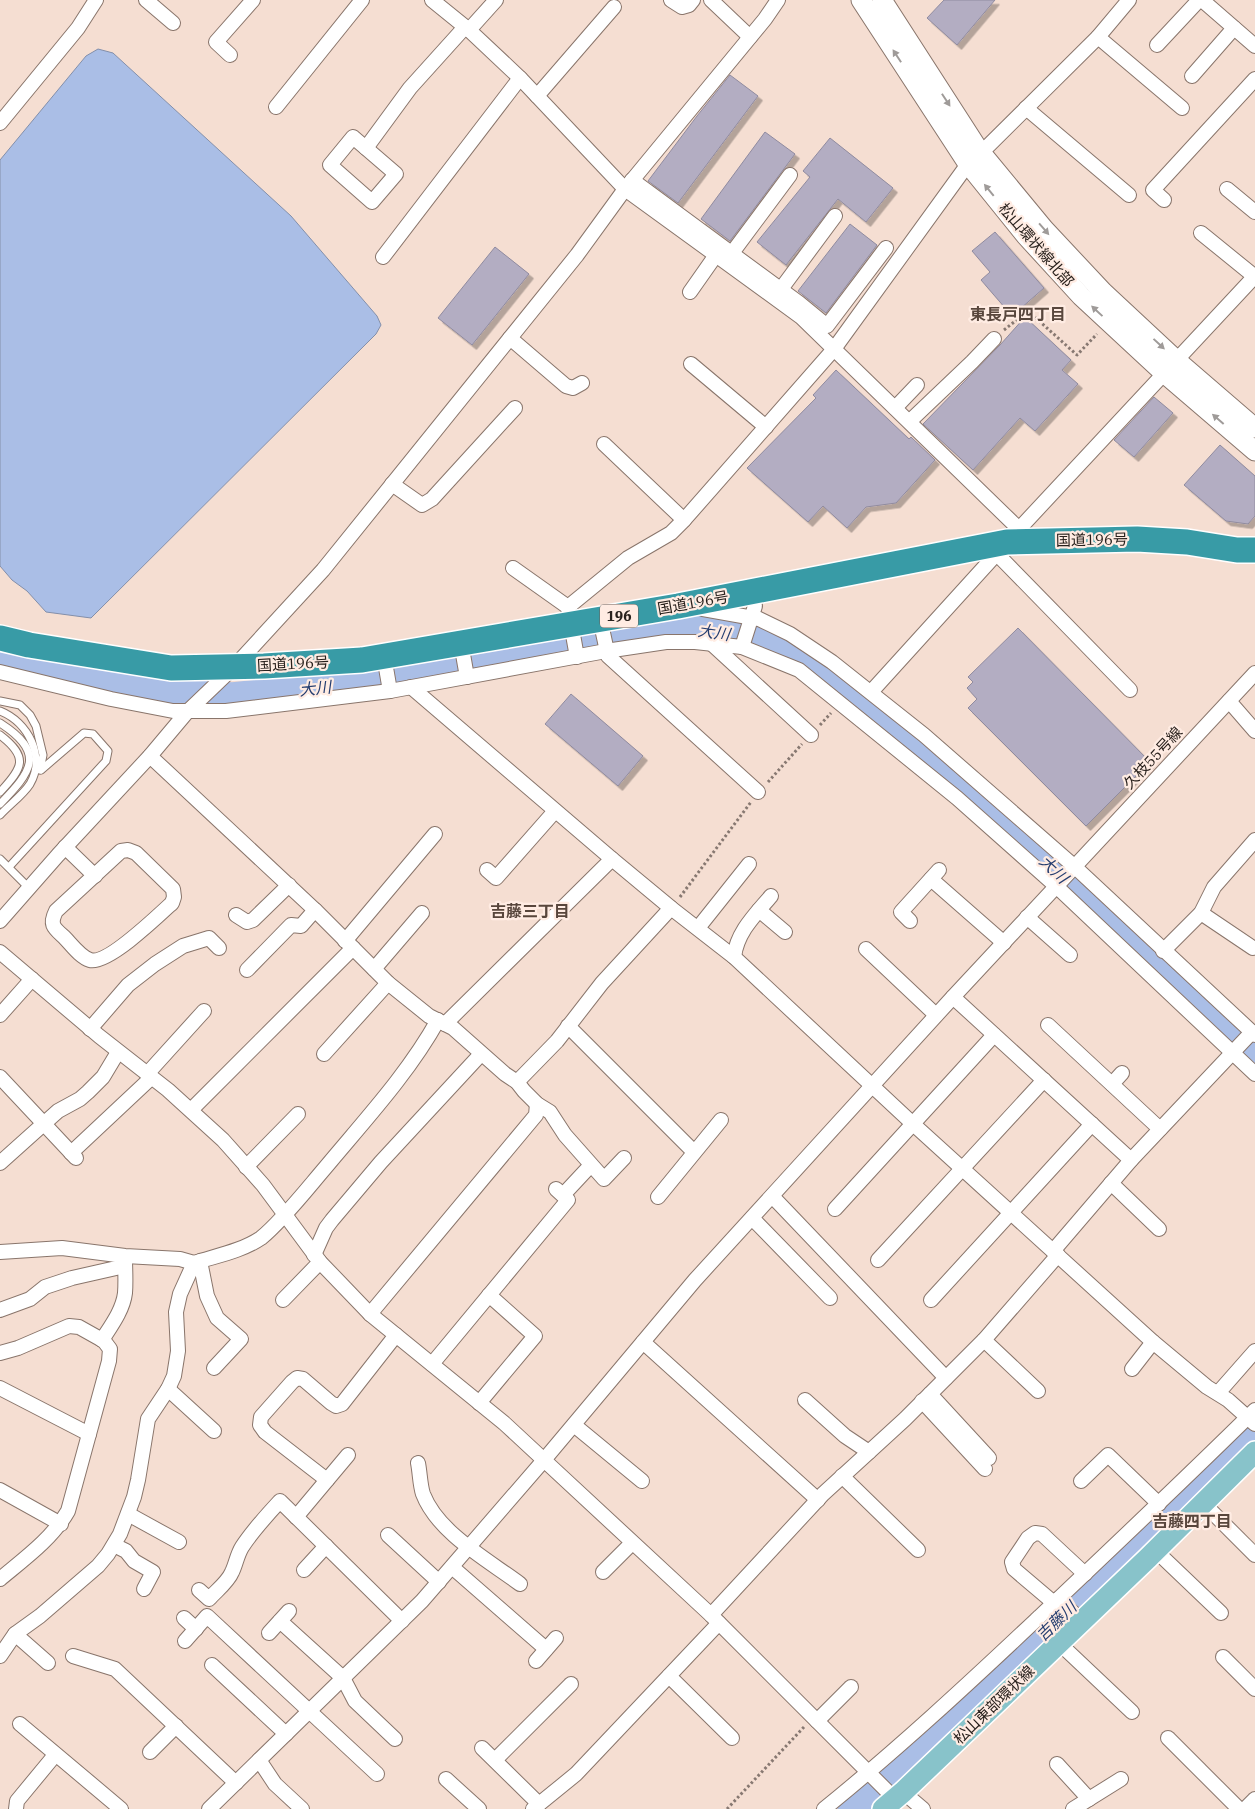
<svg xmlns="http://www.w3.org/2000/svg" width="1255" height="1809" font-family="'IBM Plex Serif','Noto Sans JP',serif">
  <style>
    .water { fill: #aabee6; stroke: #838faa }
    .lines { fill: none; stroke-linecap: round; stroke-linejoin: round }
    .river { stroke: #aabee6; stroke-width: 29 }
    .building { fill: #b3adc2; stroke: #908b9f; filter: url(#shadow) }
    .lane-casing { stroke: #89756b; stroke-width: 9 }
    .street-casing { stroke: #89756b; stroke-width: 16 }
    .secondary-casing { stroke: #89756b; stroke-width: 21 }
    .primary-casing { stroke: #fff; stroke-width: 24 }
    .highway-casing { stroke: #fff; stroke-width: 28 }
    .path { stroke: #877871; stroke-width: 3; stroke-dasharray: 2.5 2.5; stroke-linecap: butt }
    .lane { stroke: #fff; stroke-width: 7 }
    .street { stroke: #fff; stroke-width: 14 }
    .secondary { stroke: #fff; stroke-width: 19 }
    .primary { stroke: #88c3ca; stroke-width: 21 }
    .highway { stroke: #389ba6; stroke-width: 25 }
    .oneway { fill: #9f9b99 }
    .labels { text-anchor: middle; stroke-width: 4.5; stroke-linejoin: round; paint-order: stroke }
    .shield { fill: #ffece3; stroke: #695e58; stroke-width: 1 }
    .shield-label { font-size: 14px; font-weight: bold; fill: #29211d }
    .street-label { font-size: 15px; fill: #29211d; stroke: #ffece3 }
    .neighbourhood-label { font-size: 16px; font-weight: bold; fill: #58463c; stroke: #ffece3 }
    .water-label { font-size: 16px; font-style: italic; fill: #263e70; stroke: #ffece3 }
  </style>
  <defs>
    <filter id="shadow"><feDropShadow dx="4.5" dy="4.5" stdDeviation="0" flood-color="#0004"/></filter>
  </defs>
  <rect width="100%" height="100%" fill="#f5ded2"/>
  <polygon class="water" points="98,49 113,53 291,216 377,316 381,325 376,334 91,618 46,612 27,591 12,580 0,566 0,160 86,56"/>
  <g class="lines">
    <g class="river">
      <polyline points="0,658 115,686 231,697 369,682 591,642 700,628 761,641 806,662 903,736 1013,831 1255,1054"/>
      <path d="M852 1809C989 1685 1126 1560 1255 1429"/>
    </g>
  </g>
  <g class="building">
    <polygon points="944,0 995,0 957,45 927,18"/>
    <polygon points="730,75 758,96 678,203 648,181 697,116"/>
    <polygon points="765,132 795,154 730,241 701,219"/>
    <polygon points="830,138 893,188 866,222 838,199 786,265 757,242 810,177 803,171"/>
    <polygon points="850,224 877,245 826,313 798,291"/>
    <polygon points="995,232 1044,288 1012,316 981,280 990,272 972,251"/>
    <polygon points="495,247 529,274 472,345 438,318"/>
    <polygon points="1025,317 1071,360 1062,370 1078,384 1035,431 1020,418 973,470 923,424 1000,345"/>
    <polygon points="836,370 909,439 911,437 935,460 896,503 866,507 847,528 823,506 808,522 747,468 816,398 813,395"/>
    <polygon points="1154,397 1173,413 1134,457 1114,440"/>
    <polygon points="1220,445 1255,476 1255,516 1248,524 1226,521 1184,485"/>
    <polygon points="1018,628 1150,762 1086,826 968,708 977,699 967,688 973,682 968,677"/>
    <polygon points="571,694 643,756 618,786 545,724"/>
  </g>
  <g class="lines">
    <g class="lane-casing">
      <g id="lane">
        <polyline points="0,701 20,705 30,715 36,726 43,755 40,770"/>
        <path d="M0 711C28 722 46 757 30 784 23 795 9 805 0 815"/>
        <path d="M0 723C47 753 31 772 0 804"/>
        <path d="M0 735C29 757 23 768 0 792"/>
        <polyline points="0,859 29,888"/>
        <polyline points="9,867 106,761 108,751 93,734 84,733 41,770"/>
      </g>
    </g>
    <g class="street-casing">
      <g id="street">
        <polyline points="146,0 173,23"/>
        <polyline points="432,0 469,30 520,78 625,189 801,317 1019,529"/>
        <polyline points="671,0 682,7 689,5 693,0"/>
        <polyline points="711,0 750,37"/>
        <polyline points="1202,0 1255,46"/>
        <polyline points="469,30 496,0"/>
        <polyline points="1098,37 1182,108"/>
        <polyline points="1157,45 1199,0"/>
        <polyline points="230,55 216,42 253,0"/>
        <polyline points="1192,76 1234,28"/>
        <polyline points="537,96 614,7"/>
        <polyline points="276,107 362,0"/>
        <polyline points="1026,108 1129,195"/>
        <polyline points="0,123 78,28 96,0"/>
        <polygon points="353,137 396,174 372,202 330,165"/>
        <polyline points="366,148 410,88 465,27"/>
        <polyline points="981,153 1098,37 1129,0"/>
        <polyline points="632,180 799,303 827,326 886,248"/>
        <polyline points="1227,189 1255,212"/>
        <polyline points="1164,200 1153,190 1255,79"/>
        <polyline points="1201,233 1254,276"/>
        <polyline points="732,253 790,175"/>
        <polyline points="383,257 520,78"/>
        <polyline points="781,289 835,216"/>
        <polyline points="690,292 716,255"/>
        <polyline points="510,338 566,386 573,388 582,383"/>
        <polyline points="691,364 766,427"/>
        <polyline points="895,408 917,385"/>
        <polyline points="910,421 972,362 994,339"/>
        <polyline points="604,444 684,520"/>
        <polyline points="392,484 422,505 432,499 515,408"/>
        <polyline points="997,554 1130,690"/>
        <polyline points="513,568 568,607"/>
        <polyline points="703,609 759,619 790,634 832,662 924,735 1075,867 1255,1035"/>
        <polyline points="600,619 608,656 758,792"/>
        <polyline points="461,643 467,677"/>
        <polyline points="712,644 811,735"/>
        <polyline points="742,647 755,606"/>
        <polyline points="384,656 390,691"/>
        <polyline points="577,657 568,607 628,558 671,533 684,520 834,349 968,164"/>
        <polyline points="0,672 111,699 173,711 226,711 390,691 606,651 666,642 695,642 742,647 799,670 957,798 1056,886 1255,1074"/>
        <polyline points="411,687 612,859 671,908 734,957 912,1123 1153,1342 1207,1387 1228,1400 1255,1424"/>
        <polyline points="871,692 1019,529 1255,276"/>
        <polyline points="1229,701 1255,731"/>
        <polyline points="150,756 315,910 388,983 429,1016 453,1028 505,1074 517,1082 524,1091 537,1104 550,1112 565,1135 604,1179 624,1158"/>
        <polyline points="65,847 95,876"/>
        <path d="M128 850 136 853 173 889 174 897 172 903C159 915 107 965 90 960 80 957 71 944 64 937 54 928 49 925 56 911L121 851Z"/>
        <polyline points="487,870 496,878 555,811"/>
        <polyline points="931,879 1004,943"/>
        <polyline points="759,910 785,932"/>
        <polyline points="1201,913 1253,948"/>
        <polyline points="236,915 247,922 253,920 289,885"/>
        <polyline points="1027,917 1070,955"/>
        <polyline points="0,921 58,855 150,756 187,712 234,667 323,570 577,255 625,189 765,19 778,0"/>
        <polyline points="910,921 901,912 939,870"/>
        <polyline points="698,928 749,864"/>
        <polyline points="345,941 435,834"/>
        <polyline points="866,949 936,1015"/>
        <polyline points="1163,951 1201,913 1214,887 1255,840"/>
        <polyline points="0,952 99,1036 168,1090 223,1140 263,1185 320,1262 370,1314 504,1423 711,1615 895,1799"/>
        <path d="M734 957C737 932 755 915 771 896"/>
        <polyline points="374,969 422,913"/>
        <polyline points="247,970 291,925 301,926 315,910"/>
        <polyline points="953,997 1131,1160"/>
        <polyline points="0,1015 32,979"/>
        <polyline points="445,1024 612,859"/>
        <polyline points="1048,1025 1160,1129"/>
        <polyline points="568,1026 694,1152"/>
        <polyline points="90,1029 128,985 155,964 183,946 209,938 219,948"/>
        <polyline points="324,1054 388,983"/>
        <polyline points="147,1074 204,1011"/>
        <polyline points="0,1077 76,1158"/>
        <polyline points="517,1082 557,1041 602,983 671,908"/>
        <polyline points="1112,1084 1122,1073"/>
        <polyline points="191,1110 353,948"/>
        <polyline points="71,1153 151,1078"/>
        <polyline points="0,1163 58,1111 80,1099 88,1092 103,1077 118,1052"/>
        <polyline points="246,1167 298,1114"/>
        <polyline points="1111,1183 1159,1229"/>
        <polyline points="563,1195 591,1165"/>
        <polyline points="772,1196 946,1378"/>
        <polyline points="658,1197 721,1120"/>
        <polyline points="835,1209 994,1035"/>
        <polyline points="752,1218 830,1298"/>
        <polyline points="1053,1251 1131,1160 1252,1032"/>
        <polyline points="0,1252 62,1248 125,1256 180,1259 194,1263"/>
        <polyline points="314,1255 326,1228 332,1220 381,1162 481,1054"/>
        <polyline points="878,1260 1044,1080"/>
        <polyline points="200,1261 207,1296 217,1318 241,1339 214,1368"/>
        <polyline points="283,1300 320,1262"/>
        <polyline points="931,1300 1092,1124"/>
        <polyline points="0,1310 30,1299 45,1287 72,1278 125,1266"/>
        <polyline points="370,1314 536,1115 537,1104"/>
        <path d="M102 1340C111 1326 123 1310 125 1293 126 1281 125 1269 125 1257"/>
        <polyline points="984,1340 1038,1391"/>
        <polyline points="643,1342 818,1500"/>
        <path d="M0 1353 18 1348 69 1326 79 1327 104 1341 110 1349 109 1361 68 1511C52 1539 24 1559 0 1579"/>
        <polyline points="432,1364 568,1200 556,1189"/>
        <polyline points="1132,1369 1153,1342"/>
        <polyline points="0,1388 89,1434"/>
        <polyline points="168,1389 214,1431"/>
        <polyline points="1218,1393 1255,1351"/>
        <polyline points="930,1394 989,1458"/>
        <polyline points="805,1400 845,1436 869,1452"/>
        <polyline points="922,1401 985,1469"/>
        <polyline points="479,1403 535,1336 489,1295"/>
        <polyline points="574,1425 642,1481"/>
        <path d="M418 1463C420 1473 420 1485 423 1494 438 1533 488 1560 520 1584"/>
        <polyline points="842,1476 918,1550"/>
        <polyline points="327,1480 265,1432 260,1425 261,1417 292,1382 297,1378 303,1379 331,1403 336,1406 342,1404 396,1335"/>
        <polyline points="1081,1481 1108,1455 1159,1504"/>
        <polyline points="0,1490 61,1524"/>
        <polyline points="1203,1503 1255,1555"/>
        <polyline points="128,1514 179,1542"/>
        <polyline points="296,1517 348,1455"/>
        <polyline points="388,1535 439,1582"/>
        <polyline points="114,1545 126,1551 134,1561 153,1572 144,1589"/>
        <polyline points="1155,1550 1221,1613"/>
        <polyline points="452,1567 546,1649"/>
        <polyline points="304,1570 326,1546"/>
        <polyline points="603,1572 632,1543"/>
        <path d="M199 1590 209 1599C216 1591 228 1582 232 1572 236 1564 237 1555 242 1547 253 1530 267 1515 280 1501L402 1621"/>
        <polyline points="1058,1599 1082,1621"/>
        <polyline points="1054,1603 1014,1569 1012,1562 1028,1538 1035,1533 1042,1534 1085,1574"/>
        <polyline points="711,1615 823,1494 905,1419 984,1340 1058,1255"/>
        <polyline points="184,1618 196,1629"/>
        <polyline points="280,1621 343,1678 355,1701 395,1739"/>
        <polyline points="269,1633 289,1611"/>
        <polyline points="15,1634 48,1663"/>
        <polyline points="185,1641 207,1616 377,1774"/>
        <polyline points="1059,1643 1132,1712"/>
        <path d="M0 1656 15 1634 40 1616 98 1566 108 1554 120 1534 134 1497 138 1480 148 1419 168 1389 174 1376 178 1351 176 1312 180 1294 194 1263C215 1256 242 1251 261 1238 282 1221 307 1189 325 1168 364 1121 408 1074 438 1020"/>
        <polyline points="73,1656 115,1669 236,1783"/>
        <polyline points="1223,1657 1255,1689"/>
        <polyline points="536,1661 556,1638"/>
        <polyline points="212,1665 286,1734"/>
        <polyline points="669,1676 732,1738"/>
        <polyline points="817,1721 851,1687"/>
        <polyline points="20,1724 121,1809"/>
        <polyline points="1168,1738 1239,1809"/>
        <polyline points="482,1748 539,1804"/>
        <polyline points="150,1752 176,1726"/>
        <polyline points="259,1760 275,1784 302,1809"/>
        <polyline points="495,1760 571,1684"/>
        <polyline points="1057,1764 1089,1799"/>
        <polyline points="446,1779 479,1809"/>
        <polyline points="903,1792 923,1809"/>
        <polyline points="16,1809 17,1801 55,1755"/>
        <polyline points="209,1809 422,1601 544,1460 695,1280 953,997 1255,673"/>
        <polyline points="533,1809 576,1774 719,1623"/>
        <path d="M824 1809C898 1749 967 1685 1036 1620 1110 1550 1183 1481 1255 1410"/>
        <polyline points="1073,1809 1121,1779"/>
        <polyline points="1245,1809 1255,1799"/>
      </g>
    </g>
    <g class="secondary-casing">
      <g id="secondary">
        <polyline points="861,0 968,164 1026,236 1081,296 1164,373 1255,451"/>
        <polyline points="882,0 978,149 1044,229 1103,292 1176,360 1255,428"/>
      </g>
    </g>
    <g class="primary-casing">
      <polyline id="primary" points="883,1809 903,1792 1148,1558 1255,1452"/>
    </g>
    <g class="highway-casing">
      <polyline id="highway" points="0,638 29,645 171,668 264,666 362,660 678,606 1007,542 1137,539 1187,542 1237,550 1255,550"/>
    </g>
    <g class="path">
      <polyline points="1004,330 1028,311 1077,355 1097,334"/>
      <polyline points="820,725 831,713"/>
      <polyline points="768,782 802,744"/>
      <polyline points="680,897 751,802"/>
      <polyline points="727,1809 804,1727"/>
    </g>
    <use href="#lane" class="lane"/>
    <use href="#street" class="street"/>
    <use href="#secondary" class="secondary"/>
    <use href="#primary" class="primary"/>
    <use href="#highway" class="highway"/>
  </g>
  <defs><path id="oneway-solid" d="M-6-.8H1V-3.2L6.5 0L1 3.2V.8H-6Z" transform="scale(1.25)"/></defs>
  <g class="oneway">
    <use href="#oneway-solid" transform="translate(897 56) rotate(-123)"/>
    <use href="#oneway-solid" transform="translate(946 100) rotate(57)"/>
    <use href="#oneway-solid" transform="translate(989 190) rotate(-129)"/>
    <use href="#oneway-solid" transform="translate(1044 229) rotate(49)"/>
    <use href="#oneway-solid" transform="translate(1097 311) rotate(-137)"/>
    <use href="#oneway-solid" transform="translate(1159 344) rotate(43)"/>
    <use href="#oneway-solid" transform="translate(1218 419) rotate(-139)"/>
  </g>
  <g class="labels">
    <rect class="shield" x="600" y="604.5" width="38" height="23" rx="4"/>
    <g class="shield-label">
      <text x="619" y="621">196</text>
    </g>
    <g class="street-label">
      <text transform="translate(1036 245) rotate(49)" y="5">松山環状線北部</text>
      <text transform="translate(1092 540) rotate(-1)" y="5">国道196号</text>
      <text transform="translate(693 603) rotate(-10)" y="5">国道196号</text>
      <text transform="translate(293 664) rotate(-3)" y="5">国道196号</text>
      <text transform="translate(1153 758) rotate(-47)" y="5">久枝55号線</text>
      <text transform="translate(994 1705) rotate(-44)" y="5">松山東部環状線</text>
    </g>
    <g class="neighbourhood-label">
      <text x="1018" y="320">東長戸四丁目</text>
      <text x="530" y="917">吉藤三丁目</text>
      <text x="1192" y="1527">吉藤四丁目</text>
    </g>
    <g class="water-label">
      <text transform="translate(714 632) rotate(8)" y="6">大川</text>
      <text transform="translate(315 688) rotate(-6)" y="6">大川</text>
      <text transform="translate(1054 869) rotate(43)" y="6">大川</text>
      <text transform="translate(1056 1621) rotate(-44)" y="6">吉藤川</text>
    </g>
  </g>
</svg>
